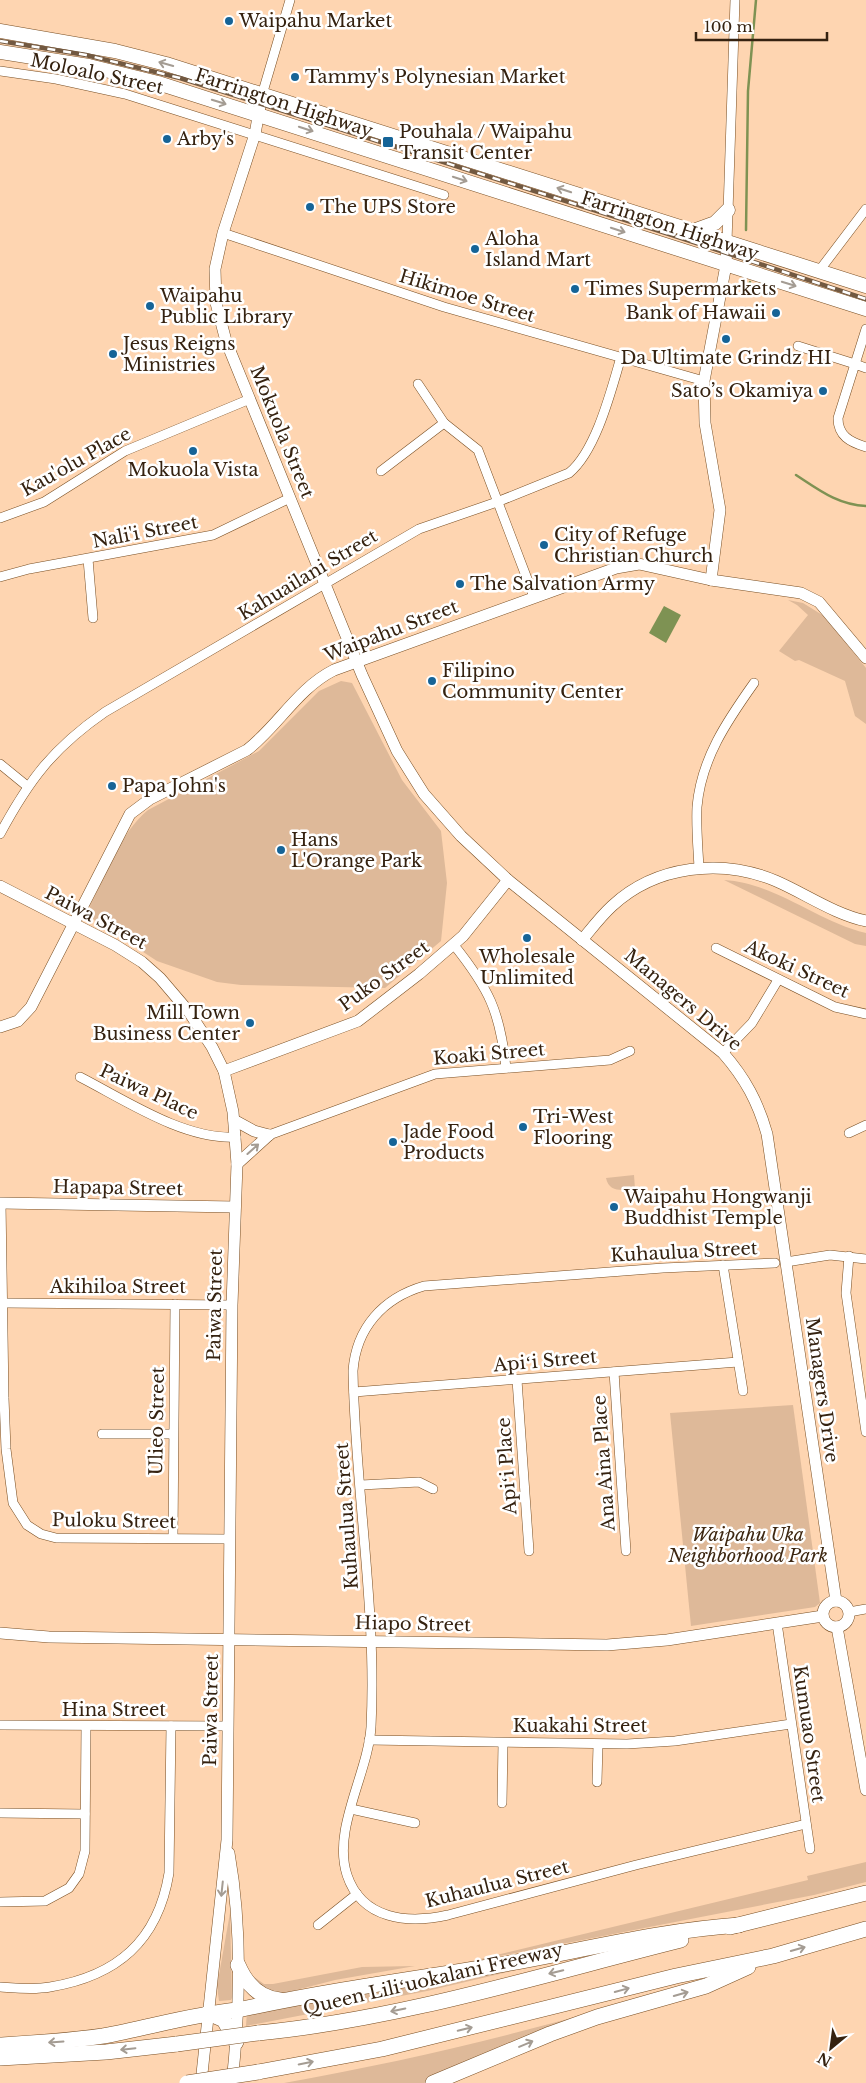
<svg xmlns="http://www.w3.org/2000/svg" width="866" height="2083" font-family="'Libre Baskerville',serif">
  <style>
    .green { fill: #deb999 }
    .water { fill: #7e9253 }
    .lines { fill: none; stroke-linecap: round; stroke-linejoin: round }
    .stream { stroke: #7e9253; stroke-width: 2.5 }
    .street-casing { stroke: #794e22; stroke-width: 10 }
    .secondary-casing { stroke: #794e22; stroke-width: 12 }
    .primary-casing { stroke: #794e22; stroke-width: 15 }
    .highway-casing { stroke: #794e22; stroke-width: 16 }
    .street { stroke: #fff; stroke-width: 9 }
    .secondary { stroke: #fff; stroke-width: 11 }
    .primary { stroke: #fff; stroke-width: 14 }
    .highway { stroke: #fff; stroke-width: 15 }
    .rail-casing { stroke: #725941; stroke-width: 4.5 }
    .rail { stroke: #fff; stroke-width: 2.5; stroke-dasharray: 8; stroke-linecap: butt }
    .highway-bridge-casing { stroke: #794e22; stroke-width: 16; stroke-linecap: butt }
    .highway-bridge { stroke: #fff; stroke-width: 15 }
    .oneway { stroke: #a49c93 }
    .poi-dot { fill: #166497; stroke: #fff; stroke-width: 2 }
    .labels { text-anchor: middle; stroke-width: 5; stroke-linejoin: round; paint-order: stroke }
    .poi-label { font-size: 18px; fill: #352210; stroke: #fff; text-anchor: start }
    .street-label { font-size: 18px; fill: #352210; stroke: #fff }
    .park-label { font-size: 18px; font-style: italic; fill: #3d2711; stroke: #fff }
  </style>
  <rect width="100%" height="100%" fill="#fed5b1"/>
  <g class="green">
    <polygon points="788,600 803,603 824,616 866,668 866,724 855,716 845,681 799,660 795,661 779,651 808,615 797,605"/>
    <path d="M341 681 352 683 402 780 441 831 447 883 441 941 385 988 241 985 217 982 157 961 94 920 91 917 90 906C106 875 120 833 148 810L259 751 319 691Z"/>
    <path d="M724 880C776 883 816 921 866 933V946L855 944Z"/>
    <path d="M634 1175 635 1189C623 1190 609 1193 606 1178Z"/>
    <polygon points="793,1405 820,1603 815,1607 691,1626 670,1413"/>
    <polygon points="866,1862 866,1882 814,1895 459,1964 808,1880 807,1876"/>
    <polygon points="230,1913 232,1998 231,2000 219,2001 217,1986"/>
    <polygon points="415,1966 335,1980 281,1994 263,1988 251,1975 264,1984 273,1984 362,1967"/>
    <polygon points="529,1967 427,1991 246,2026 247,2011 394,1986"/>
    <path d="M597 2011 424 2083H284C390 2064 493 2040 597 2011Z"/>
  </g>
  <polygon class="water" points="664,606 681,615 666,643 649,633"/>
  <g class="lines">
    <g class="stream">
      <polyline points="746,230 748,91 756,0"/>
      <polyline points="748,293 750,282"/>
      <path d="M796 475C819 490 838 505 866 506"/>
    </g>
    <g class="street-casing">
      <g id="street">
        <polyline points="0,71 56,79 125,94 444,195"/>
        <polyline points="262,95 290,0"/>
        <polyline points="223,233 444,307 704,381"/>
        <polyline points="727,242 735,0"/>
        <polyline points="819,271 866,209"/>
        <polyline points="798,346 855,364 866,329"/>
        <path d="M866 368 855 364 838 418C838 436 850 442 866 447"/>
        <polyline points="418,384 444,423 478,450 534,597"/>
        <polyline points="381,471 444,423"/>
        <polyline points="0,518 44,502 125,451 250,399"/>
        <polyline points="88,559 93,618"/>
        <polyline points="0,577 29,569 213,535 290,498"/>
        <polyline points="0,764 27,786"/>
        <path d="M0 834C29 780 53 748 105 712L419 529 497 502 569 473C596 451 611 391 621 357"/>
        <path d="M699 868C698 848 696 827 697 807 701 759 727 721 754 683"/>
        <path d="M454 945C489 989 500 1011 506 1068"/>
        <polyline points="716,948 835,1007 866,1014"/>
        <polyline points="723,1053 752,1023 778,980"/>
        <path d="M80 1077C125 1100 184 1140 236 1137"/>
        <polyline points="849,1133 866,1125"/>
        <polyline points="269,1135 435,1074 610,1060 630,1051"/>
        <polyline points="1,1203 4,1398 6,1449 13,1503 27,1525 41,1534 56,1538 230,1539"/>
        <polyline points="849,1256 846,1293 866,1432"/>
        <polyline points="786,1262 830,1255 866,1259"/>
        <path d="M775 1263 663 1268 424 1286C383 1298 356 1328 353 1371 355 1490 377 1608 371 1727 368 1774 332 1829 347 1875 362 1920 408 1924 448 1915L636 1865 806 1824"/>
        <polyline points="723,1265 743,1391"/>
        <polyline points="3,1303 232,1305"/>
        <polyline points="614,1372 626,1551"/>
        <polyline points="517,1380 529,1551"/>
        <polyline points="354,1392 738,1362"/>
        <polyline points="102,1434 173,1434"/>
        <polyline points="361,1485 419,1482 433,1489"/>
        <polyline points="173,1538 175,1304"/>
        <polyline points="849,1612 866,1609"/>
        <polyline points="777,1623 810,1849"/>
        <polyline points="0,1725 228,1726"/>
        <polyline points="369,1740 627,1744 675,1741 791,1724"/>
        <polyline points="597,1782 598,1745"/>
        <polyline points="502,1803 503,1743"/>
        <polyline points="351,1809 415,1823"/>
        <polyline points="0,1813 85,1814"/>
        <polyline points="0,1902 45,1901 69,1888 79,1874 85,1851 86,1726"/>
        <polyline points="318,1925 357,1894"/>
        <path d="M0 1987C16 1988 34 1990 50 1987 117 1976 158 1941 169 1873L171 1726"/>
      </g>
    </g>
    <g class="secondary-casing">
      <g id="secondary">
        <path d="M262 95 255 134 223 233 215 269 216 303 226 341 362 675 397 751 424 794 461 836 508 880 723 1053C745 1078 758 1102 767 1134L836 1601"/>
        <polyline points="711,580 720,510 705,423 704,381 726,265 727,242"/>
        <polyline points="0,886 115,945 142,962 160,978 189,1012 212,1047 224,1071 233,1112 237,1164 232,1305 227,1840 201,2083"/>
        <path d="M582 940C592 928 601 916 612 906 656 865 722 858 776 881 806 894 834 914 866 921"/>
        <path d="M0 1027 18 1021 31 1007 130 814 150 799 247 750C278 726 298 688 334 670L616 568 639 564 711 580 801 593 819 602 866 658"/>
        <polyline points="224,1071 358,1021 419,974 463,936 508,880"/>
        <polyline points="234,1120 254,1131 269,1135"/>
        <polyline points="237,1164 269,1135"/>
        <polyline points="0,1203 235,1207"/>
        <circle cx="836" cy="1614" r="13"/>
        <polyline points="837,1627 866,1790"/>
        <polyline points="0,1633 49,1637 607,1645 667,1640 823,1616"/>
        <path d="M229 1853C242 1926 240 2009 232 2083"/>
      </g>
    </g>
    <g class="primary-casing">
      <g id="primary">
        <polyline points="0,31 115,51 166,64 866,286"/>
        <polyline points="0,52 89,66 158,83 866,309"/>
        <polyline points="693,231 715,223 728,210"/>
      </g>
    </g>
    <g class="highway-casing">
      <g id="highway">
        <polyline points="730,1927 866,1893"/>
        <path d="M238 1965C246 1984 260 1998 280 2000"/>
        <polyline points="208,2013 224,2020 236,2042"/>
        <path d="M258 2033C401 2019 541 1975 681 1940"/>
        <path d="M0 2045C34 2043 69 2041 103 2036 148 2028 192 2014 238 2010 321 1992 405 1980 488 1967 572 1953 654 1931 739 1925"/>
        <polyline points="0,2058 106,2052 177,2044"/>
        <polyline points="258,2072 382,2049 676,1976 773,1956 866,1929"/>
        <polyline points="433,2083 550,2034 597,2017 706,1986 748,1967"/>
      </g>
    </g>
    <use href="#street" class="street"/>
    <use href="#secondary" class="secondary"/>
    <use href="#primary" class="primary"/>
    <use href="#highway" class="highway"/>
    <g class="rail-casing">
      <polyline id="rail" points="0,41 86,55 180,78 672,235 866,299"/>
    </g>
    <use href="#rail" class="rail"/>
    <g class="highway-bridge-casing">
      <g id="highway-bridge">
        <polyline points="177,2044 258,2033"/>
        <polyline points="187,2083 258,2072"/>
      </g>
    </g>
    <use href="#highway-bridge" class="highway-bridge"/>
  </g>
  <defs><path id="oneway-shaft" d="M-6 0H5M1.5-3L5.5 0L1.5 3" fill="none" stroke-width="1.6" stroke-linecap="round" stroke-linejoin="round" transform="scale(1.25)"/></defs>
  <g class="oneway">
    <use href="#oneway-shaft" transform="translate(166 64) rotate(-164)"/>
    <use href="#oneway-shaft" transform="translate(219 102) rotate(17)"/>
    <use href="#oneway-shaft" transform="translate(306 129) rotate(18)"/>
    <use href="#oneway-shaft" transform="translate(460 179) rotate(18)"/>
    <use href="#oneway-shaft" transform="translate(564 190) rotate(-162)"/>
    <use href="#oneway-shaft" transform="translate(618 230) rotate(18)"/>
    <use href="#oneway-shaft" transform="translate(789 284) rotate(17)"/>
    <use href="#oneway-shaft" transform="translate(253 1149) rotate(-42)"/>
    <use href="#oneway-shaft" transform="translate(222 1889) rotate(96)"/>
    <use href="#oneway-shaft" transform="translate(798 1949) rotate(-16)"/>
    <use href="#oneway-shaft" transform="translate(556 1972) rotate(166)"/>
    <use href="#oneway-shaft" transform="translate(622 1990) rotate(-15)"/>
    <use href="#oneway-shaft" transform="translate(681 1994) rotate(-16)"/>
    <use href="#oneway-shaft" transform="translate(398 2010) rotate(168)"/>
    <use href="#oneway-shaft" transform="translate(465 2029) rotate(-13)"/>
    <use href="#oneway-shaft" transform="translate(56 2042) rotate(176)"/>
    <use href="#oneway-shaft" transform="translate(526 2044) rotate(-23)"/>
    <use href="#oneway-shaft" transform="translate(128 2049) rotate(174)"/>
    <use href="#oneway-shaft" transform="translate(306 2063) rotate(-11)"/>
  </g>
  <g class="poi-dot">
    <circle cx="229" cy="21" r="5"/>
    <circle cx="295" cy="77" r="5"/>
    <circle cx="167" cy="139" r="5"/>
    <rect x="382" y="136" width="12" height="12" rx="2.5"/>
    <circle cx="310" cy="207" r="5"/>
    <circle cx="475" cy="249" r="5"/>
    <circle cx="575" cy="289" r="5"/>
    <circle cx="150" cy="306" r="5"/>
    <circle cx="776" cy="313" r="5"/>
    <circle cx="726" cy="339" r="5"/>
    <circle cx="113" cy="354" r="5"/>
    <circle cx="823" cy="391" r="5"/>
    <circle cx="193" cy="451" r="5"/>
    <circle cx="544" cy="545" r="5"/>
    <circle cx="460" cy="584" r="5"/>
    <circle cx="432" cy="681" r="5"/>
    <circle cx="112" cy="786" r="5"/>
    <circle cx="281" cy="850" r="5"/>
    <circle cx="527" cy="938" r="5"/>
    <circle cx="250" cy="1023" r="5"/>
    <circle cx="523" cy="1127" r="5"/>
    <circle cx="393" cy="1142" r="5"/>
    <circle cx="614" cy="1207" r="5"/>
  </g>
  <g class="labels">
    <g class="poi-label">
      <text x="239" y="27">Waipahu Market</text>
      <text x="305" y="83">Tammy's Polynesian Market</text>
      <text x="399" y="138">Pouhala / Waipahu<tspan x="399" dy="21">Transit Center</tspan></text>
      <text x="177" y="145">Arby's</text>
      <text x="320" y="213">The UPS Store</text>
      <text x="485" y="245">Aloha<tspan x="485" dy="21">Island Mart</tspan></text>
      <text x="585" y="295">Times Supermarkets</text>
      <text x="160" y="302">Waipahu<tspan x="160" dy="21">Public Library</tspan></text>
      <text x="766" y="319" text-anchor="end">Bank of Hawaii</text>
      <text x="123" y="350">Jesus Reigns<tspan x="123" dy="21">Ministries</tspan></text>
      <text x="726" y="364" text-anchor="middle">Da Ultimate Grindz HI</text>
      <text x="813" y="397" text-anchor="end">Sato’s Okamiya</text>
      <text x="193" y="476" text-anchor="middle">Mokuola Vista</text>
      <text x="554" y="541">City of Refuge<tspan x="554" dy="21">Christian Church</tspan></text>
      <text x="470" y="590">The Salvation Army</text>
      <text x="442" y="677">Filipino<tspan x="442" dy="21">Community Center</tspan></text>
      <text x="122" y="792">Papa John's</text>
      <text x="291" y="846">Hans<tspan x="291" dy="21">L'Orange Park</tspan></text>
      <text x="527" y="963" text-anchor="middle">Wholesale<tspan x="527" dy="21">Unlimited</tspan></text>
      <text x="240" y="1019" text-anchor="end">Mill Town<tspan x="240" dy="21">Business Center</tspan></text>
      <text x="533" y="1123">Tri-West<tspan x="533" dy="21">Flooring</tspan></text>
      <text x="403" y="1138">Jade Food<tspan x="403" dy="21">Products</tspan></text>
      <text x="624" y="1203">Waipahu Hongwanji<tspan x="624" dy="21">Buddhist Temple</tspan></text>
    </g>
    <g class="street-label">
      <text transform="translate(97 74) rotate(12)" y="6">Moloalo Street</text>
      <text transform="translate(284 103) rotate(18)" y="6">Farrington Highway</text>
      <text transform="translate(670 226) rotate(18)" y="6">Farrington Highway</text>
      <text transform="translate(467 296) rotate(17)" y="6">Hikimoe Street</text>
      <text transform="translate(282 432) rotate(68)" y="6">Mokuola Street</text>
      <text transform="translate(76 462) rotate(-29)" y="6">Kau'olu Place</text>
      <text transform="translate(145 532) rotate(-11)" y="6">Nali'i Street</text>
      <text transform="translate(308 575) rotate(-31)" y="6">Kahuailani Street</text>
      <text transform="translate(391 631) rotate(-21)" y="6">Waipahu Street</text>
      <text transform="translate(96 918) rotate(28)" y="6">Paiwa Street</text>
      <text transform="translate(797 969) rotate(25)" y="6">Akoki Street</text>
      <text transform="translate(384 976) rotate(-36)" y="6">Puko Street</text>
      <text transform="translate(683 1000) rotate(40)" y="6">Managers Drive</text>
      <text transform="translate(489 1054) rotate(-5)" y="6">Koaki Street</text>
      <text transform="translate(149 1092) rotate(25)" y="6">Paiwa Place</text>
      <text transform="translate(118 1188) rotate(1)" y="6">Hapapa Street</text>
      <text transform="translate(684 1252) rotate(-3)" y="6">Kuhaulua Street</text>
      <text x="118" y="1293">Akihiloa Street</text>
      <text transform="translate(215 1305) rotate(-89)" y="6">Paiwa Street</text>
      <text transform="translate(545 1361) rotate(-5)" y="6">Apiʻi Street</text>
      <text transform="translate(822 1390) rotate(82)" y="6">Managers Drive</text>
      <text transform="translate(157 1421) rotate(-89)" y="6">Ulieo Street</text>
      <text transform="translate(604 1463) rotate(-94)" y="6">Ana Aina Place</text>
      <text transform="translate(507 1466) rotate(-94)" y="6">Apiʻi Place</text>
      <text transform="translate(347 1516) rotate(-94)" y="6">Kuhaulua Street</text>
      <text transform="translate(114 1521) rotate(1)" y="6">Puloku Street</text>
      <text transform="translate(413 1624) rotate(1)" y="6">Hiapo Street</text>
      <text x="114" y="1716">Hina Street</text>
      <text transform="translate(211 1710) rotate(-89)" y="6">Paiwa Street</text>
      <text x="580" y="1732">Kuakahi Street</text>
      <text transform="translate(809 1734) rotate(82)" y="6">Kumuao Street</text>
      <text transform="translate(497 1884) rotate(-14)" y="6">Kuhaulua Street</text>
      <text transform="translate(433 1979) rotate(-13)" y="6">Queen Liliʻuokalani Freeway</text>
    </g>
    <g class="park-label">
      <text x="748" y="1541">Waipahu Uka<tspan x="748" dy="21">Neighborhood Park</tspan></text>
    </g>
  </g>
  <g transform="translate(831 2048) rotate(209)" stroke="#ffffff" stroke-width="4" paint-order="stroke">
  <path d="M0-4L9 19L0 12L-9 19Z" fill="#352210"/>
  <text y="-8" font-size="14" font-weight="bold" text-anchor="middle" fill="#352210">N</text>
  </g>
  <path d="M696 32v8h131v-8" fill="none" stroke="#352210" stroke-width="2.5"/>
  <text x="704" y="32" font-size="15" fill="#352210" stroke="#ffffff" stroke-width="4" paint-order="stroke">100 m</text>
</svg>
